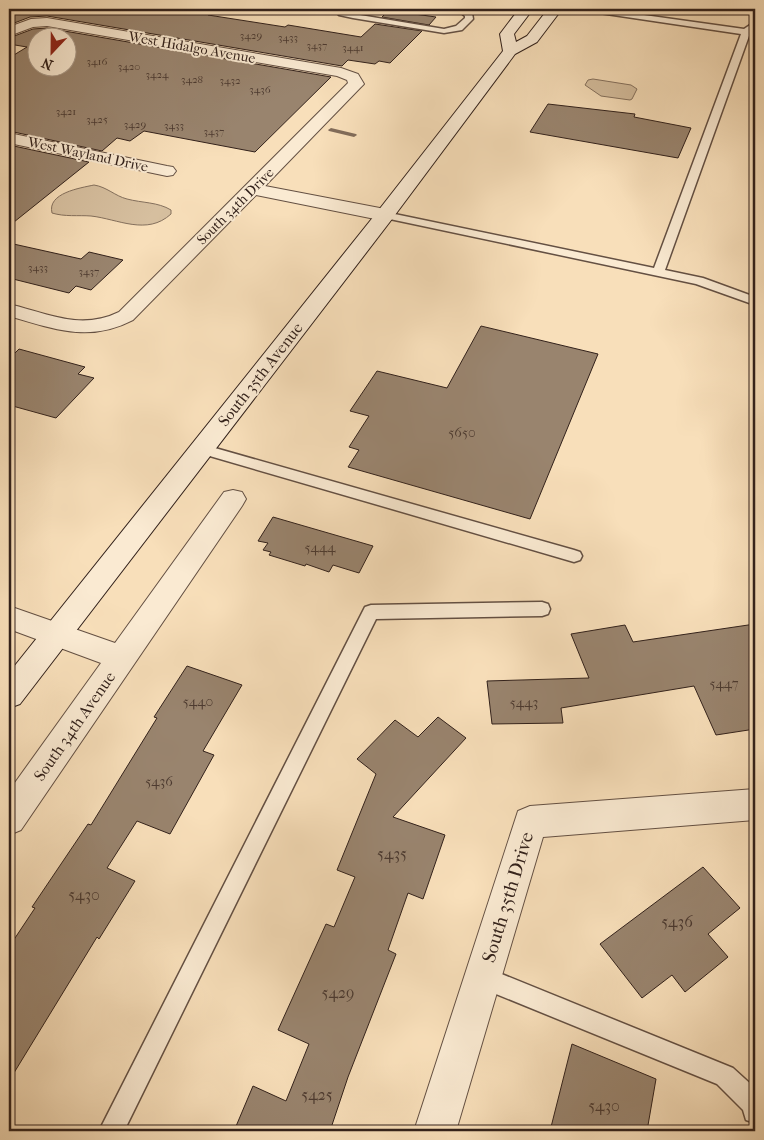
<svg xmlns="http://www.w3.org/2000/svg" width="764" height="1140" font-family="'IM FELL French Canon',serif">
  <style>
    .green { fill: #d6bf9f; stroke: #84705d }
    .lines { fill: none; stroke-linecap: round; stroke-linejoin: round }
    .stream { fill: #816c5a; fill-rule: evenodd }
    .building { fill: #99846e; stroke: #32211b; fill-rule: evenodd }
    .lane-casing { stroke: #645043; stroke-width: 3 }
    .street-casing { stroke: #645043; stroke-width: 2 }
    .secondary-casing { stroke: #32211b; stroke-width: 2 }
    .lane { fill: #faead2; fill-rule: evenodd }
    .street { fill: #faead2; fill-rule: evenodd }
    .secondary { fill: #faead2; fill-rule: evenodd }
    .labels { text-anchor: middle; stroke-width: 4; stroke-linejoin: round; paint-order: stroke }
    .far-number-label { font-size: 11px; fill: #4c3a30 }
    .far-street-label { font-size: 14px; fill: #32211b; stroke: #faead2 }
    .number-label { font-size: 14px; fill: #4c3a30 }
    .street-label { font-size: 16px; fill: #32211b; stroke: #faead2 }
    .near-number-label { font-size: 16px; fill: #4c3a30 }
    .near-street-label { font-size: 19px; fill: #32211b; stroke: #faead2 }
  </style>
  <rect width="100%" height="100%" fill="#f8dfba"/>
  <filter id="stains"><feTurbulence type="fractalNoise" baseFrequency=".004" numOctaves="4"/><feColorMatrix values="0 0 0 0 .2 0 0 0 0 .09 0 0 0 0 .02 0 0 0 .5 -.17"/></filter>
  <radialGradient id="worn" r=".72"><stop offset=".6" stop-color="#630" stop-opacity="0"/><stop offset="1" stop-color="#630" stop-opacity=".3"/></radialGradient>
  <g class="green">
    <polygon points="593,79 631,85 637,89 632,99 630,100 601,96 585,85 588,80"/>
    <path d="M94 185C107 187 115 196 127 199 142 203 158 202 171 210V214C147 236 118 219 91 216 78 215 65 217 52 213 47 193 80 188 94 185Z"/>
  </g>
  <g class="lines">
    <polygon class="stream" points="331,128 356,134 357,135 354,137 329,131 328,130"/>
  </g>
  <g class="building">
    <polygon points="9,9 216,9 208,15 285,27 288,25 361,37 375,24 422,31 390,63 379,61 375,64 348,60 342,66 47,16 30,17 9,25"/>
    <polygon points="393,11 436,17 429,25 382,17 387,12"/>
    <path d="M47 28 331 77 255 152 144 131 130 141 117 138 102 151 9 131V58L27 47 9 44V38L33 29ZM38 38H68V68H38Z"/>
    <polygon points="548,104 635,114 634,117 691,128 678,158 530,132"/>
    <polygon points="9,145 89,162 9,226"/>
    <polygon points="9,243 81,259 89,252 123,260 91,290 76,286 69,293 9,278"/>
    <polygon points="481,326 598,354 530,519 348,467 359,450 349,447 369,416 350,411 377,371 447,388"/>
    <polygon points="19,349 85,367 78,374 94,378 56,418 9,405 9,359"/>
    <polygon points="273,517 373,546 359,573 333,565 329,572 306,564 305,566 269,555 271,552 263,550 268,543 258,541"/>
    <polygon points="755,624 755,729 716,735 694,686 561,708 563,723 492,724 487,681 589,678 571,634 625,625 633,642"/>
    <polygon points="187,666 242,685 203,751 214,755 170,834 137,821 107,868 135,881 99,939 97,937 9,1081 9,947 35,908 32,907 88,824 91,825 157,718 154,717"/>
    <polygon points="438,717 466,738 393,817 445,835 423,899 408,893 388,950 396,954 348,1077 330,1131 234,1131 253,1086 286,1101 309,1044 278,1030 326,924 334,927 355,877 337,870 376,774 357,759 395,720 418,737"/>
    <polygon points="703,867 740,908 708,934 728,957 685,992 672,975 642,998 600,944"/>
    <polygon points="572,1044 656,1079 647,1131 550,1131"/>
  </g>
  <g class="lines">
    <g class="lane-casing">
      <g id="lane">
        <polygon points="334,9 342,9 354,14 444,29 456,26 465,18 465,16 459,11 460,9 466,9 472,13 473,19 462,30 444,33 353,18 339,15"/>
        <polygon points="582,9 601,9 744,29 750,25 755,25 755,29 750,33 665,270 703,278 755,297 755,305 696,284 385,218 380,215 385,212 654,268 741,34 586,11"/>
        <polygon points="201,444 574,550 580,552 582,556 580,560 574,562 196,452 194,449 196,446"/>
        <polygon points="542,602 548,604 550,609 548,614 542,616 376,619 124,1131 99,1131 365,607 371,605"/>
        <polygon points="482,966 733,1068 755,1088 755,1123 746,1120 743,1110 717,1084 474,985 471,977 474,969"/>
      </g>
    </g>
    <g class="street-casing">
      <g id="street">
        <path d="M47 18 341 68 358 74 364 84 361 87 265 186 385 209 392 211 394 215 392 219 385 221 256 195 133 320C89 343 54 329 9 316V304C47 313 80 331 119 312L348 83 347 80 337 76 47 26 33 27 9 36V27L31 19Z"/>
        <polygon points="9,133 167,166 173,167 176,171 173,175 167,176 9,143"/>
        <polygon points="233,490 242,492 246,499 242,506 21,830 9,835 9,791 101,663 9,629 9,606 115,643 224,492"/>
        <polygon points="755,789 755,820 543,837 456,1131 414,1131 518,811 530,806"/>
      </g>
    </g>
    <g class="secondary-casing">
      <polygon id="secondary" points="519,9 533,9 514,34 516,42 527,36 548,9 562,9 537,42 515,54 392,219 20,704 9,708 9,673 378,211 503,51 500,34"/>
    </g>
    <use href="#lane" class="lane"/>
    <use href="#street" class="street"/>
    <use href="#secondary" class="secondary"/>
  </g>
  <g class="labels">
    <g class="far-number-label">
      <text x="251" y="39">3429</text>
      <text x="288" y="41">3433</text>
      <text x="317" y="49">3437</text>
      <text x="353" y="51">3441</text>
      <text x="97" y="65">3416</text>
      <text x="129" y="70">3420</text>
      <text x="157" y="78">3424</text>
      <text x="192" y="83">3428</text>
      <text x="230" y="84">3432</text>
      <text x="260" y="93">3436</text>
      <text x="66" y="115">3421</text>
      <text x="97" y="123">3425</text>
      <text x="135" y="128">3429</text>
      <text x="174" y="129">3433</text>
      <text x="214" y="135">3437</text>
      <text x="38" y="271">3433</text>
      <text x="89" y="275">3437</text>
    </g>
    <g class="far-street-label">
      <text transform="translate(192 47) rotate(10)" y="5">West Hidalgo Avenue</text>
      <text transform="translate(88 154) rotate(12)" y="5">West Wayland Drive</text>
      <text transform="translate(235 206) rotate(-45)" y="5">South 34th Drive</text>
    </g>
    <g class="number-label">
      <text x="462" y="437">5650</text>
      <text x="320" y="552">5444</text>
      <text x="724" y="688">5447</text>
      <text x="198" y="706">5440</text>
      <text x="524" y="707">5443</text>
      <text x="159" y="786">5436</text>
    </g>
    <g class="street-label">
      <text transform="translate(260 374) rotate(-52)" y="6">South 35th Avenue</text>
      <text transform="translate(74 726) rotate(-55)" y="6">South 34th Avenue</text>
    </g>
    <g class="near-number-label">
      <text x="392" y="859">5435</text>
      <text x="84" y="900">5430</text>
      <text x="677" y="927">5436</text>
      <text x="338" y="998">5429</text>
      <text x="317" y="1100">5425</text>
      <text x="604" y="1111">5430</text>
    </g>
    <g class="near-street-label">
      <text transform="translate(507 897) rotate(-73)" y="7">South 35th Drive</text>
    </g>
  </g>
  <rect width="764" height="1140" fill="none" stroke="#f8dfba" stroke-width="30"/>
  <rect x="10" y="10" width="744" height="1120" fill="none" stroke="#32211b" stroke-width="2.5"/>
  <rect x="15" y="15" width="734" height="1110" fill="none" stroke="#32211b"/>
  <g transform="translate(52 52) rotate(202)"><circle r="24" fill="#faead2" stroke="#aa9a89"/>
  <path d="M0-4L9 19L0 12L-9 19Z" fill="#8f2418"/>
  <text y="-8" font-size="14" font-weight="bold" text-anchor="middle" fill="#32211b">N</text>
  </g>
  <rect width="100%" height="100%" filter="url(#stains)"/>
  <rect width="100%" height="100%" fill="url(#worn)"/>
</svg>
